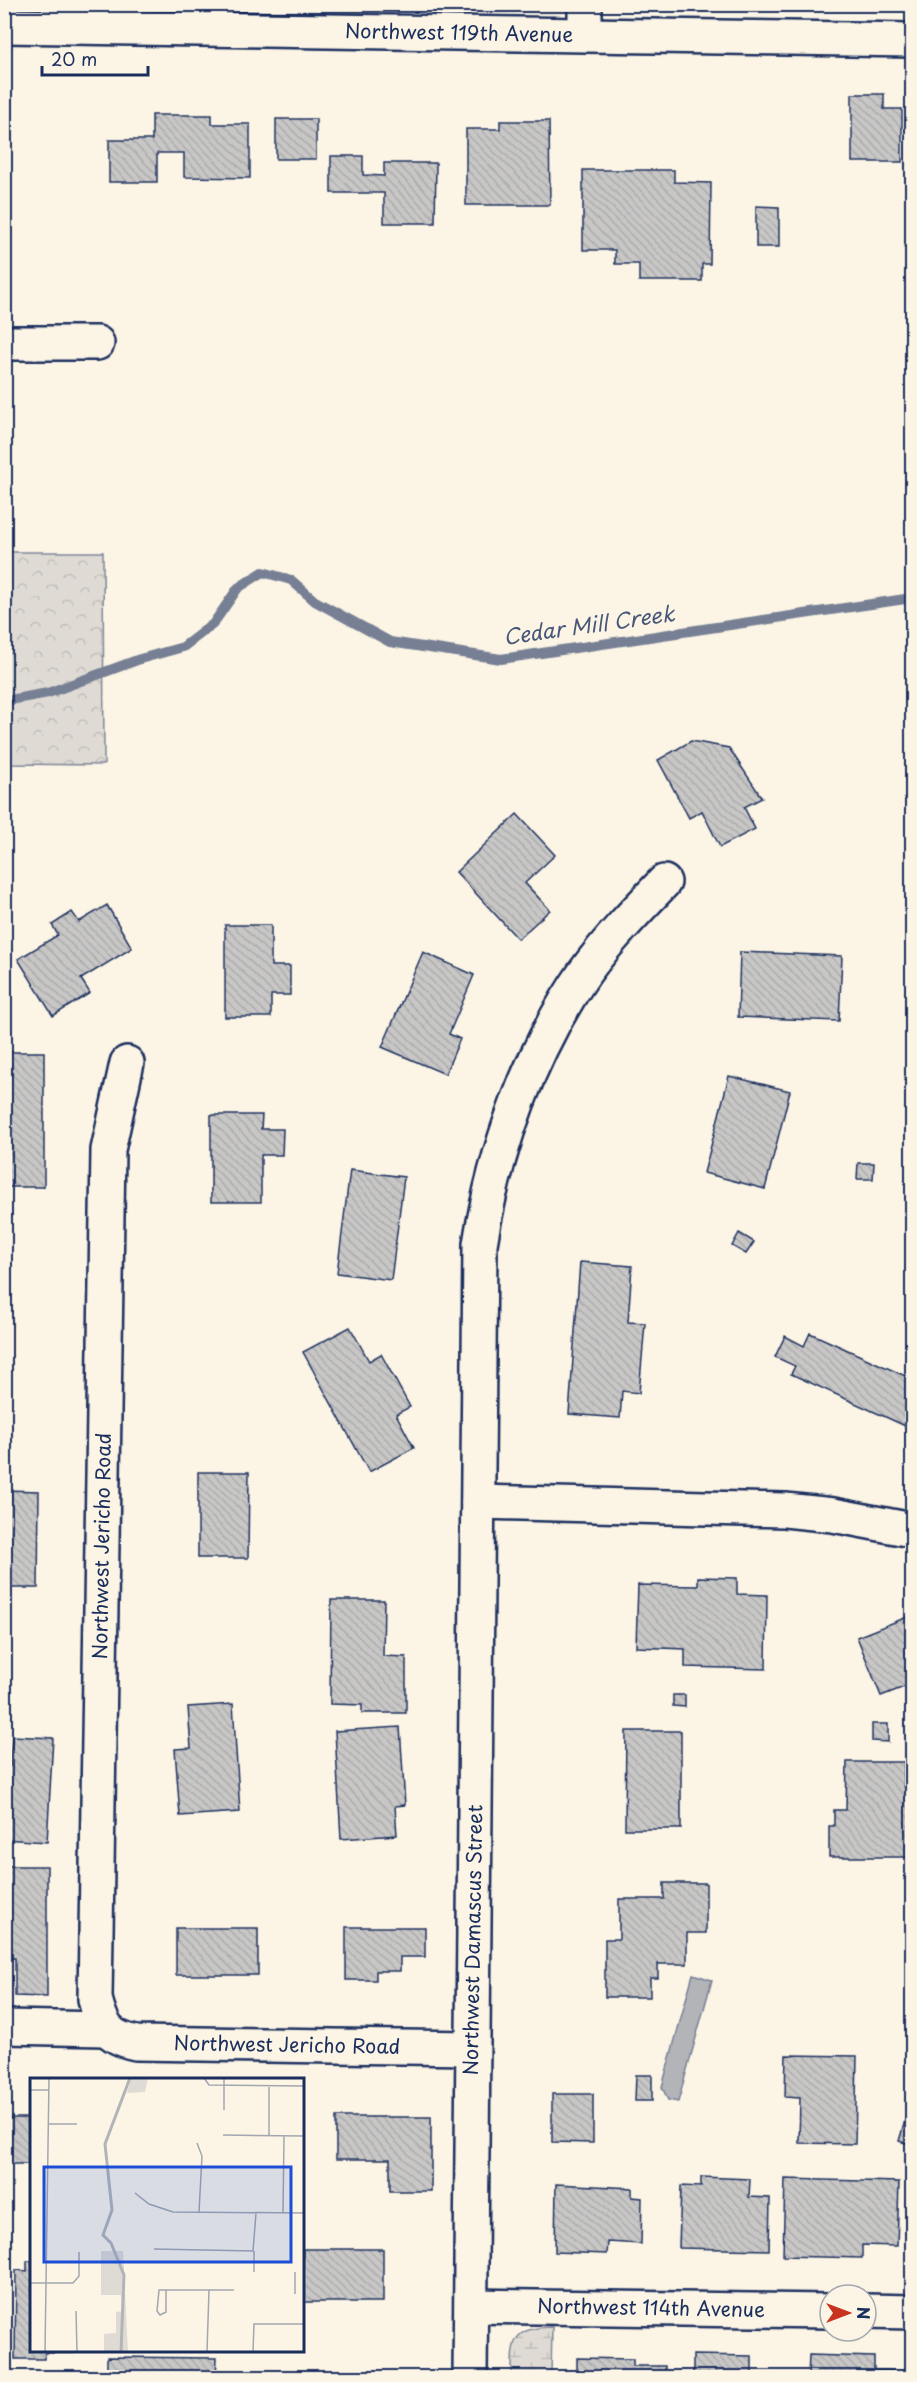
<svg xmlns="http://www.w3.org/2000/svg" width="917" height="2382" font-family="'Playpen Sans',sans-serif">
  <style>
    .forest { fill: url(#forest-crowns); stroke: #7d8599; stroke-width: 1.5 }
    .wetland { fill: url(#wetland-marsh); stroke: #7d8599; stroke-width: 1.5 }
    .water { fill: #b2b4b8; stroke: #767f94; stroke-width: 1.5 }
    .lines { fill: none; stroke-linecap: round; stroke-linejoin: round }
    .stream { stroke: #767f94; stroke-width: 10 }
    .building { fill: url(#building-back-hatch); stroke: #1b2f5e; stroke-width: 1.5 }
    .street-casing { stroke: #1b2f5e; stroke-width: 38 }
    .secondary-casing { stroke: #1b2f5e; stroke-width: 38 }
    .street { stroke: #fcf5e5; stroke-width: 33 }
    .secondary { stroke: #fcf5e5; stroke-width: 33 }
    .labels { text-anchor: middle; stroke-width: 6; stroke-linejoin: round; paint-order: stroke }
    .street-label { font-size: 20px; fill: #1b2f5e; stroke: #fcf5e5 }
    .water-label { font-size: 21px; font-style: italic; fill: #485779; stroke: #fcf5e5 }
    .inset-river { fill: none; stroke: #b2b4b8; stroke-width: 3 }
    .inset-road { fill: none; stroke: #a2a6af; stroke-width: 1.5 }
    .view { fill: #1d4ed8; fill-opacity: 0.15; stroke: #1d4ed8; stroke-width: 3 }
    .inset-edge { fill: none; stroke: #1b2f5e; stroke-width: 3 }
  </style>
  <defs>
    <pattern id="forest-crowns" width="20" height="18" patternUnits="userSpaceOnUse" patternTransform="scale(1.5)"><rect width="20" height="18" fill="#dfdbd4"/><path d="M2 6a3 3 0 1 1 6 0M12 15a3 3 0 1 1 6 0" fill="none" stroke="#bfbcb8"/></pattern>
    <pattern id="wetland-marsh" width="20" height="14" patternUnits="userSpaceOnUse" patternTransform="scale(1.5)"><rect width="20" height="14" fill="#dfdbd4"/><path d="M1 5h8M5 5V1M11 12h8M15 12V8" fill="none" stroke="#bfbcb8"/></pattern>
    <pattern id="building-back-hatch" width="6" height="6" patternUnits="userSpaceOnUse" patternTransform="scale(1.5)"><rect width="6" height="6" fill="#c8c7c6"/><path d="M-1 5l2 2M0 0l6 6M5-1l2 2" fill="none" stroke="#ababac"/></pattern>
  </defs>
  <rect width="100%" height="100%" fill="#fcf5e5"/>
  <filter id="ink" filterUnits="userSpaceOnUse"><feTurbulence type="fractalNoise" baseFrequency=".0167" numOctaves="2"/><feDisplacementMap in="SourceGraphic" scale="12" xChannelSelector="R" yChannelSelector="G"/><feConvolveMatrix kernelMatrix="1 2 1 2 8 2 1 2 1" color-interpolation-filters="sRGB"/></filter>
  <g filter="url(#ink)">
    <polygon class="forest" points="5,552 103,552 104,765 5,764"/>
    <path class="wetland" d="M552 2327 551 2377H512C512 2342 511 2327 552 2327Z"/>
    <polygon class="water" points="693,1974 712,1980 678,2102 668,2100 662,2087"/>
    <g class="lines">
      <polyline class="stream" points="4,701 48,693 140,659 183,647 213,624 238,588 263,572 291,580 315,601 390,642 501,659 912,598"/>
    </g>
    <g class="building">
      <polygon points="852,94 884,94 884,109 902,109 902,162 852,162"/>
      <polygon points="152,115 212,115 212,124 250,124 250,178 184,177 184,153 157,153 157,182 109,182 109,140 152,140"/>
      <rect x="276" y="119" width="40" height="40"/>
      <polygon points="500,121 549,121 550,205 466,205 466,129 500,129"/>
      <polygon points="331,156 363,156 363,175 384,176 384,163 436,163 435,223 384,223 384,193 331,193"/>
      <polygon points="583,170 674,170 674,182 711,183 710,264 702,264 702,281 639,281 639,264 615,264 615,250 583,250"/>
      <polygon points="756,206 779,207 779,247 756,247"/>
      <polygon points="691,741 729,748 762,798 744,807 755,829 720,847 702,811 689,818 658,760"/>
      <polygon points="517,814 555,855 525,883 550,910 518,939 456,872"/>
      <polygon points="107,905 132,948 81,979 90,993 53,1016 18,959 58,935 52,925 72,912 79,922"/>
      <polygon points="225,925 271,925 271,966 290,966 290,995 271,995 271,1017 225,1017"/>
      <polygon points="423,952 474,975 449,1034 460,1039 445,1074 382,1047"/>
      <polygon points="740,952 842,956 839,1021 738,1017"/>
      <rect x="4" y="1052" width="40" height="135"/>
      <polygon points="729,1076 790,1091 765,1189 704,1173"/>
      <polygon points="211,1115 262,1115 261,1129 283,1129 282,1155 261,1155 261,1202 211,1202"/>
      <polygon points="858,1163 874,1163 873,1179 857,1179"/>
      <polygon points="350,1170 404,1177 391,1280 337,1273"/>
      <polygon points="739,1233 754,1242 746,1254 732,1246"/>
      <polygon points="580,1262 632,1266 628,1322 645,1323 639,1393 622,1391 620,1418 569,1414"/>
      <polygon points="350,1327 369,1361 381,1354 410,1407 396,1414 414,1448 369,1472 303,1352"/>
      <polygon points="810,1333 912,1379 912,1429 791,1374 795,1366 775,1357 785,1336 804,1346"/>
      <polygon points="198,1472 249,1472 248,1558 198,1558"/>
      <polygon points="4,1490 39,1491 38,1588 4,1588"/>
      <polygon points="698,1577 737,1578 737,1594 767,1595 766,1669 685,1667 685,1649 636,1647 638,1585 698,1586"/>
      <polygon points="331,1600 384,1600 383,1656 406,1657 406,1713 362,1713 362,1705 330,1704"/>
      <polygon points="912,1615 912,1684 881,1696 857,1637"/>
      <polygon points="673,1695 685,1695 685,1707 673,1706"/>
      <polygon points="233,1704 240,1812 180,1816 175,1749 191,1748 188,1707"/>
      <polygon points="872,1724 888,1724 888,1742 872,1741"/>
      <polygon points="400,1727 405,1805 395,1806 397,1835 341,1839 335,1731"/>
      <polygon points="626,1731 681,1731 681,1829 625,1829"/>
      <polygon points="12,1736 53,1738 47,1842 4,1839 4,1765 10,1766"/>
      <polygon points="847,1762 904,1762 904,1786 912,1786 912,1857 829,1857 829,1826 834,1826 834,1810 846,1810"/>
      <polygon points="4,1866 47,1866 47,1997 15,1996 15,1958 4,1958"/>
      <polygon points="664,1883 706,1883 706,1933 687,1933 687,1964 658,1964 658,1978 650,1978 650,1997 605,1997 605,1939 619,1939 619,1899 664,1899"/>
      <polygon points="346,1927 425,1927 425,1957 400,1957 400,1971 376,1971 376,1980 346,1980"/>
      <rect x="176" y="1928" width="82" height="47"/>
      <polygon points="786,2055 857,2056 855,2144 799,2143 800,2098 785,2097"/>
      <polygon points="636,2075 652,2075 652,2101 635,2101"/>
      <polygon points="552,2094 593,2094 593,2143 552,2142"/>
      <polygon points="912,2097 912,2145 899,2141"/>
      <polygon points="336,2117 431,2117 431,2191 390,2191 390,2159 336,2159"/>
      <rect x="4" y="2118" width="28" height="46"/>
      <polygon points="701,2177 750,2179 749,2197 770,2198 769,2250 679,2248 681,2186 701,2187"/>
      <polygon points="785,2179 899,2182 897,2246 862,2245 862,2258 783,2256"/>
      <polygon points="556,2184 632,2188 632,2197 642,2198 641,2244 608,2242 607,2254 555,2252"/>
      <rect x="303" y="2249" width="80" height="53"/>
      <polygon points="27,2261 32,2261 32,2350 74,2350 74,2353 45,2353 45,2359 15,2359 16,2270 27,2271"/>
      <polygon points="693,2355 752,2356 752,2374 784,2374 783,2378 693,2378"/>
      <polygon points="809,2355 874,2357 874,2370 906,2371 906,2378 808,2378"/>
      <polygon points="107,2357 217,2358 216,2378 107,2378"/>
      <polygon points="577,2358 633,2359 633,2366 665,2366 665,2378 577,2378"/>
    </g>
    <g class="lines">
      <g class="street-casing">
        <g id="street">
          <polyline points="585,4 585,34"/>
          <polyline points="4,343 97,343"/>
          <path d="M127 1063 108 1150 95 1999C102 2026 107 2037 136 2043L472 2048"/>
          <polyline points="478,1502 785,1510 833,1515 912,1530"/>
          <polyline points="4,2027 106,2029"/>
          <polyline points="472,2306 830,2311"/>
          <polyline points="866,2311 912,2312"/>
          <path d="M470 2378 480 1244C495 1150 530 1051 585 972 608 940 636 911 664 882"/>
        </g>
      </g>
      <g class="secondary-casing">
        <polyline id="secondary" points="4,26 912,40"/>
      </g>
      <use href="#street" class="street"/>
      <use href="#secondary" class="secondary"/>
    </g>
  </g>
  <g class="labels">
    <g class="street-label">
      <text transform="translate(459 33) rotate(1)" y="7">Northwest 119th Avenue</text>
      <text transform="translate(102 1546) rotate(-89)" y="7">Northwest Jericho Road</text>
      <text transform="translate(473 1940) rotate(-89)" y="7">Northwest Damascus Street</text>
      <text transform="translate(287 2045) rotate(1)" y="7">Northwest Jericho Road</text>
      <text transform="translate(651 2308) rotate(1)" y="7">Northwest 114th Avenue</text>
    </g>
    <g class="water-label">
      <text transform="translate(589 626) rotate(-8)" y="7">Cedar Mill Creek</text>
    </g>
  </g>
  <g transform="translate(30 2078)">
    <rect width="274" height="274" fill="#fcf5e5"/>
    <path d="M101 0H118L115 14 97 15ZM71 173H93L98 274H74V256L86 255V234L92 233 91 217H71Z" fill="#dfdbd4"/>
    <path class="inset-river" d="M91 274 94 197 81 165 73 157 82 132 75 66 100 0"/>
    <path class="inset-road" d="M174 0 179 7 275 8M239 9V57M0 12H19M194 32V0M19 46H47M193 57 275 58M167 65 172 78 169 134M105 115 119 126 143 134 275 135M253 135 254 58M124 171 223 173 226 135M224 194V173M0 205H43L49 198V174M136 212V234L130 237 127 233 129 212H204M265 216V194M46 233 47 274M15 274 19 0M177 274 179 212M223 274 224 246H275"/>
    <path class="view" d="M14 89H261V184H14Z"/>
    <rect width="274" height="274" class="inset-edge"/>
  </g>
  <rect width="917" height="2382" fill="none" stroke="#fcf5e5" stroke-width="24"/>
  <rect x="12" y="12" width="893" height="2358" fill="none" stroke="#1b2f5e" stroke-width="2" filter="url(#ink)"/>
  <g transform="translate(848 2313) rotate(90)"><circle r="28" fill="#fcf5e5" stroke="#a2a6af" stroke-width="1.5"/>
  <path d="M0-4.5L10 22L0 15L-10 22Z" fill="#c8321e"/>
  <text y="-9" font-size="16" font-weight="bold" text-anchor="middle" fill="#1b2f5e">N</text>
  </g>
  <path d="M42 66v9h106v-9" fill="none" stroke="#1b2f5e" stroke-width="3"/>
  <text x="51" y="66" font-size="18" fill="#1b2f5e" stroke="#fcf5e5" stroke-width="4.5" paint-order="stroke">20 m</text>
</svg>
